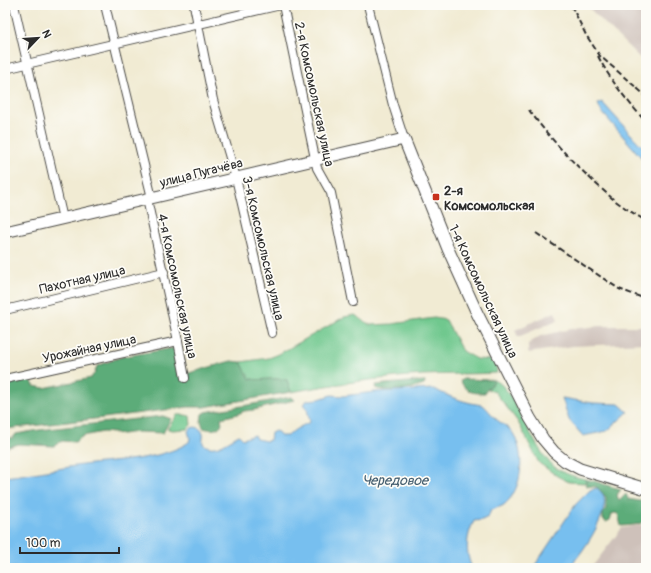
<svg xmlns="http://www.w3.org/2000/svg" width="651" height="573" font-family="Pangolin,sans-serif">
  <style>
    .industrial { fill: #cec1ba }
    .green { fill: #6fc88e; stroke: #4d7a5c }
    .forest { fill: #5bac79; stroke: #436c52 }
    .water { fill: #77bfef; stroke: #51758d }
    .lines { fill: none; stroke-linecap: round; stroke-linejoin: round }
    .minor-casing { stroke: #494844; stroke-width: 10 }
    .secondary-casing { stroke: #494844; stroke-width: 13 }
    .minor { stroke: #fff; stroke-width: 8 }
    .secondary { stroke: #fff; stroke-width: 11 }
    .rail { stroke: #2b2b2b; stroke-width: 2; stroke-dasharray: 6 3; stroke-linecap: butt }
    .poi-dot { fill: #c8321e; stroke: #fdfcf7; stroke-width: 1.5 }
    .labels { text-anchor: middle; stroke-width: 3.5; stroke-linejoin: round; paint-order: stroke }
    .street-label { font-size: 13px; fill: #2b2b2b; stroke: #fdfcf7 }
    .poi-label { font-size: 13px; font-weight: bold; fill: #2b2b2b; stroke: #fdfcf7; text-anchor: start }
    .water-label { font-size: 14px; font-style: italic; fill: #465f70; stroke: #fdfcf7 }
  </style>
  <rect width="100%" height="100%" fill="#fdfcf7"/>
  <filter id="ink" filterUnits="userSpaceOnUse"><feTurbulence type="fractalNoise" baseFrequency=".025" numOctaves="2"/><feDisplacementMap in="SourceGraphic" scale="8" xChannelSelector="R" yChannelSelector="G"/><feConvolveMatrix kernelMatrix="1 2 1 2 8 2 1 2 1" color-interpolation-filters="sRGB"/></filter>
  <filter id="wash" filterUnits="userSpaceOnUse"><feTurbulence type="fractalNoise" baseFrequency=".012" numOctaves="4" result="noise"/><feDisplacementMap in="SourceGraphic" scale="16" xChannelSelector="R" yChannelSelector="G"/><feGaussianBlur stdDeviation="0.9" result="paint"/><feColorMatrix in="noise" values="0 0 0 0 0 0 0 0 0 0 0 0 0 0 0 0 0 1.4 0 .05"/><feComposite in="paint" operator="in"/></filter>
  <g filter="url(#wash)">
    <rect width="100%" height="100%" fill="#f1ebd3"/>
    <g class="industrial">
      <polygon points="588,5 646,5 646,64 588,7"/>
      <polygon points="555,312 558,320 518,337 515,330"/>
      <polygon points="599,326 646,326 646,343 573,346 528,353 528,344 540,336 571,329"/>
      <polygon points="646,524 646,568 591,568 622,528"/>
    </g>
    <g class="green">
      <path d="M355 315 370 325 392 324 434 318 446 320 462 351 476 359 491 360 496 364 497 373C472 374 447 374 423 375 379 378 335 384 291 392L287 380C276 377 262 381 250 379L241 362 269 358 279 354 344 317Z"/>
      <path d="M494 380C515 386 532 452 556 468 565 474 576 477 585 479L586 483 569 482 557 476 539 463 518 422 495 392 487 389 492 385Z"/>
      <polygon points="177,415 185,415 190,416 191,425 187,429 172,430 168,429 168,428"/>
    </g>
    <g class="forest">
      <path d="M174 348 177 352 182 375 231 361 241 362 250 379C262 381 276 377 287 380L291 392 204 407H188L103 418 5 429V381L30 377 34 386 44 388 91 378 95 372 97 366 121 357Z"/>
      <path d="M463 379 494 380C492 386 487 388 485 393 471 393 468 393 460 381Z"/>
      <path d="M417 381 425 382 424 385C413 389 386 393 375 388L376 385Z"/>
      <path d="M291 397 294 400 254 410 244 411 238 414 221 418 222 424C217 431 211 430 203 428L201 422 202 414 205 412 248 405Z"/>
      <polygon points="163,416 171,419 163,433 138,432 122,434 103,432 83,436 75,442 62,441 54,446 19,444 5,448 5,438 13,438 16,434 39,430"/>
      <path d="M585 479C598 481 609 487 621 489L617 495 619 501 626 494 628 499 646 502C646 526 644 524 621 526L618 514 615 513 612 514 610 520 606 522 603 520V514L606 508V497L597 487 587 486Z"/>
    </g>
    <g class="water">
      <polygon points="602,102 638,142 646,149 646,163 601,111 598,104"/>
      <path d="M434 389C450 397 465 403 483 405 488 409 491 414 495 418 501 424 510 427 514 435 525 455 523 488 505 504 502 507 495 508 491 510L488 517 482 520 474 521C466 536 465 552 472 568H5V477C29 474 52 470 75 466 108 461 162 461 189 442L190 438 188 431C192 425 201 426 203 434 204 437 202 440 203 444 215 453 227 441 239 435L243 439 254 435 256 439 266 441 270 440 271 433 275 431 278 432 281 436H288C294 429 302 426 310 422L307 409 303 404 308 400 319 399 331 395 343 396 374 392Z"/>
      <polygon points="562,398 593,403 619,404 628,412 607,431 583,436 569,420"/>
      <path d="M597 488C599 490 602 492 603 495 612 511 580 557 568 568H533L576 504 590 490Z"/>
    </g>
  </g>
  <g filter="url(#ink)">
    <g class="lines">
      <g class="minor-casing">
        <g id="minor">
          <polyline points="14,5 63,219"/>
          <polyline points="105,5 152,198"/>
          <polyline points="194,5 213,100 236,178 272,333"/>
          <polyline points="283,5 317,168 331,193 353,302"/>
          <polyline points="368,5 393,105 404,139"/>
          <polyline points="5,69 281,5"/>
          <polyline points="147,199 178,341 185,378"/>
          <polyline points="5,310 164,272"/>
          <polyline points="5,379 178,341"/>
        </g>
      </g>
      <g class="secondary-casing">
        <polyline id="secondary" points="5,232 404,139 448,249 477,313 530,418 543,439 554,452 565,461 580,469 646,489"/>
      </g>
      <use href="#minor" class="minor"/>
      <use href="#secondary" class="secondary"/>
      <g class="rail">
        <polyline points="571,5 586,35 600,56 646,96"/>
        <path d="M598 56C610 80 628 102 646 122"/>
        <path d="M529 110C553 143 582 172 613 199 623 207 635 214 646 221"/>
        <polyline points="536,233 619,289 646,299"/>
      </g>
    </g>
  </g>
  <rect class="poi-dot" x="432" y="193" width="8" height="8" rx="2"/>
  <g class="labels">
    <g class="street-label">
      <text transform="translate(315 94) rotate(78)" y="5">2-я Комсомольская улица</text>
      <text transform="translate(201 172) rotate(-14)" y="5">улица Пугачёва</text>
      <text transform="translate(264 248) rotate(77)" y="5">3-я Комсомольская улица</text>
      <text transform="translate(82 279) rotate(-13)" y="5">Пахотная улица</text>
      <text transform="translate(178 286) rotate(78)" y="5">4-я Комсомольская улица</text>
      <text transform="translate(484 291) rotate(65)" y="5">1-я Комсомольская улица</text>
      <text transform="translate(89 348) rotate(-12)" y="5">Урожайная улица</text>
    </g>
    <g class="poi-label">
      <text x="444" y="195">2-я<tspan x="444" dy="15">Комсомольская</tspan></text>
    </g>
    <g class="water-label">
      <text x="395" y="485">Чередовое</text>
    </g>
  </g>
  <rect width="651" height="573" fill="none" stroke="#fdfcf7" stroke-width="20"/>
  <g transform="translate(38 38) rotate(65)" stroke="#fdfcf7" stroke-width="3" paint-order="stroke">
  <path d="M0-3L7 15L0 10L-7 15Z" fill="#2b2b2b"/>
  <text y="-6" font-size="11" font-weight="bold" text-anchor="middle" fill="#2b2b2b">N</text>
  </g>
  <path d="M20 547v6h99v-6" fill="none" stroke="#2b2b2b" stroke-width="2"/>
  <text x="26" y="547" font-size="12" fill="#2b2b2b" stroke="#fdfcf7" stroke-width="3" paint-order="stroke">100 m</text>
</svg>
